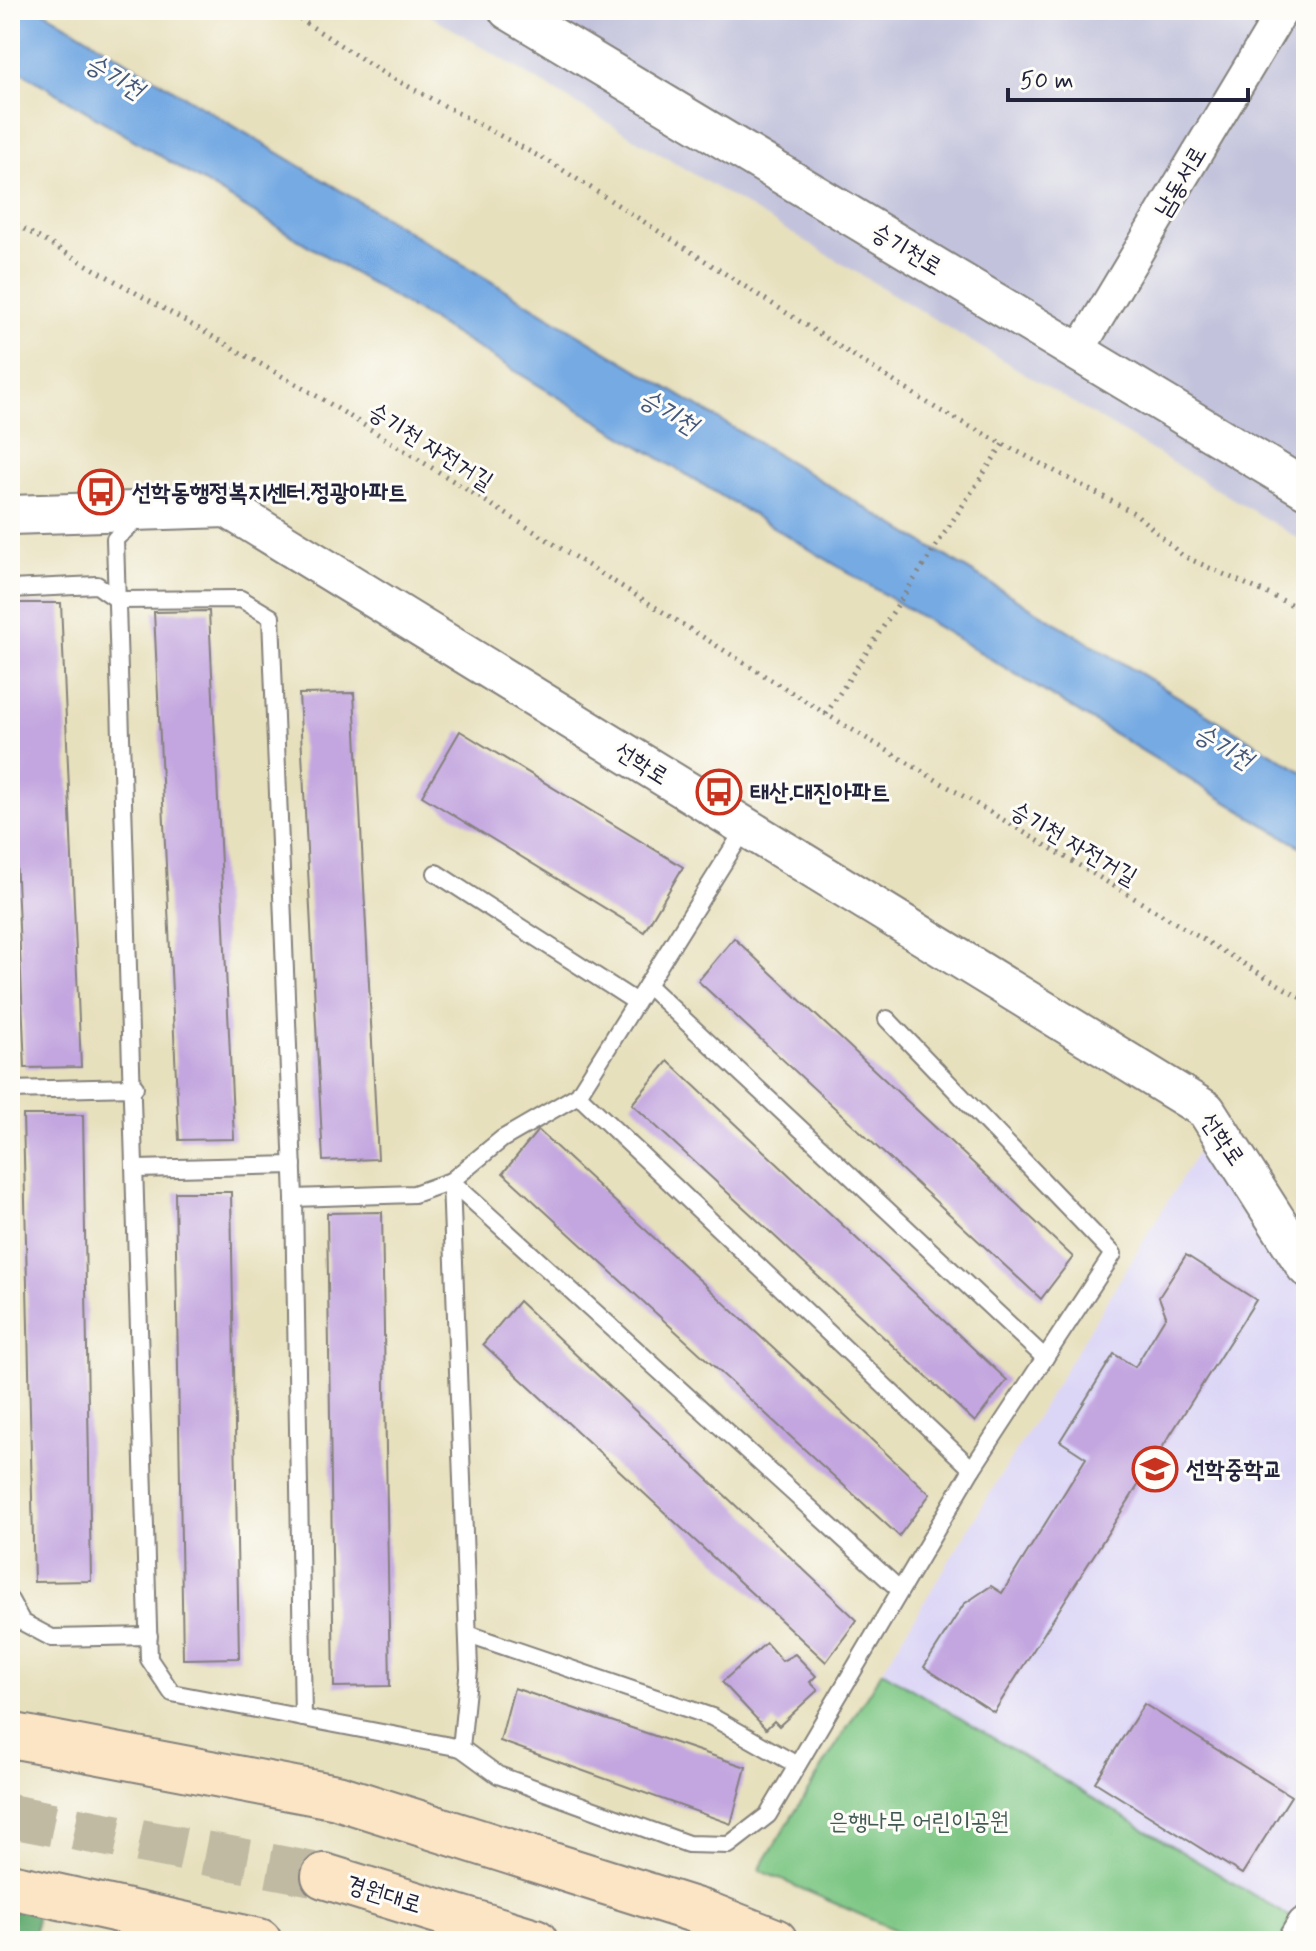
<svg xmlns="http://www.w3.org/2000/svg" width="1316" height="1951" font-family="Mynerve,'Poor Story',sans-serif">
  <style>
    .built { fill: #dcd6f6 }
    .industrial { fill: #c2c2dc }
    .green { fill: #7bc683; stroke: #4e745f; stroke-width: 2 }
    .forest { fill: #64ab71; stroke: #436656; stroke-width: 2 }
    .water { fill: #76aae3; stroke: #4c668f; stroke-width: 2 }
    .building { fill: #c3a6df }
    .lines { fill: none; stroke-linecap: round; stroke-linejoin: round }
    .secondary-tunnel { stroke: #c0baa3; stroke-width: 44; stroke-dasharray: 44 22; stroke-linecap: butt }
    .service-casing { stroke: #84817c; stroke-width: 20 }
    .minor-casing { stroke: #84817c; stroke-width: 34 }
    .tertiary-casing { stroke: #84817c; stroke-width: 42 }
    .secondary-casing { stroke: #84817c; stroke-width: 48 }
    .path { stroke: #84817c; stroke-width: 5; stroke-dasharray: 2 6; stroke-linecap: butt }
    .service { stroke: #fff; stroke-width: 16 }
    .minor { stroke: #fff; stroke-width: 30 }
    .tertiary { stroke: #fff; stroke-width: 38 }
    .secondary { stroke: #fce5c4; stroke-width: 44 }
    .labels { text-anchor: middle; stroke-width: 6; stroke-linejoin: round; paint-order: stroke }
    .street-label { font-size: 24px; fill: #22223b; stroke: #fdfcf7 }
    .poi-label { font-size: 24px; font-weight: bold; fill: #22223b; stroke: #fdfcf7; text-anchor: start }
    .park-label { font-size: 24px; fill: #415b54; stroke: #fdfcf7 }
    .water-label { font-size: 26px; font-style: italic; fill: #44587e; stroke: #fdfcf7 }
  </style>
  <rect width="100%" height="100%" fill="#fdfcf7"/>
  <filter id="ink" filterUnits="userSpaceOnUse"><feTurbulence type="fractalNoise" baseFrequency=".0125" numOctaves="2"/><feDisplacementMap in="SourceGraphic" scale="16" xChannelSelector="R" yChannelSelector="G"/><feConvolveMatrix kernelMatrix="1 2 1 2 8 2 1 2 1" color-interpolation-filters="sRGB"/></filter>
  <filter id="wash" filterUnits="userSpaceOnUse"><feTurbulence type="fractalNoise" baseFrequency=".006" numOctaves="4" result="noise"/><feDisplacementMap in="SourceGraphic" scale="32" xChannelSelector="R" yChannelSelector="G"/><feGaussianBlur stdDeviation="1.8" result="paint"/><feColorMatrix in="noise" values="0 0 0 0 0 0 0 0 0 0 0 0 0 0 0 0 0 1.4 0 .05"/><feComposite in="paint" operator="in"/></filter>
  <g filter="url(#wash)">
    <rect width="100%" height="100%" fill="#e7e0bd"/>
    <polygon class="built" points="1215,1123 1306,1267 1306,1926 882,1671"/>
    <polygon class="industrial" points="421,10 1306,10 1306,543"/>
    <polygon class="green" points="882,1671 1305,1926 1306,1941 920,1941 759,1870"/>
    <polygon class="forest" points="37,1905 34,1941 10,1941 10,1909"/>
    <polygon class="water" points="10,10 42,10 1306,774 1306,850 10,65"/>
    <g id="blocks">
      <g class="building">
        <polygon points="10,603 61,603 81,1067 25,1068 10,715"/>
        <polygon points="209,611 234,1139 179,1140 154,612"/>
        <polygon points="354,693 378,1159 323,1161 299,694"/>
        <polygon points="460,731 683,867 644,932 422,796"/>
        <polygon points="734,938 1073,1257 1041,1299 698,981"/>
        <polygon points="668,1061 1007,1380 975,1422 632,1104"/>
        <polygon points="23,1115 83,1115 91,1581 34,1582"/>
        <polygon points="538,1130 930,1494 899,1536 503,1173"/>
        <polygon points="175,1192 231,1192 239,1658 183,1659"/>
        <polygon points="382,1212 390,1686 334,1687 327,1213"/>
        <polygon points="1186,1255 1256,1300 994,1712 924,1667 964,1604 991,1586 1002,1593 1086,1458 1060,1441 1114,1354 1135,1367 1166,1316 1159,1297"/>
        <polygon points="519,1301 857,1620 826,1662 483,1344"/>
        <polygon points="766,1643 782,1661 795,1654 816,1676 810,1682 818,1690 779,1726 774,1721 766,1729 722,1682"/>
        <polygon points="514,1688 746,1767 731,1824 500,1741"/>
        <polygon points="1144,1704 1291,1796 1242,1874 1095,1782"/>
      </g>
    </g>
  </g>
  <g filter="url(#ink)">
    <use href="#blocks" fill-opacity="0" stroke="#84817c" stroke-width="2"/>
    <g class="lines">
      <polyline class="secondary-tunnel" points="10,1816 324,1876"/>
      <g class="service-casing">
        <g id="service">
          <polyline points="141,516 115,539 149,1659 172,1693 461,1748"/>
          <polyline points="10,589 97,585 118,600 241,599 271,617 294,1198 303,1718"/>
          <polyline points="746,827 578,1095 502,1139 451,1181 469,1669 461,1748 498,1775 688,1844 729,1845 768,1815 972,1469 1113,1254 887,1019"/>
          <polyline points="436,873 636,1002"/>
          <polyline points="647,985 1045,1358"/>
          <polyline points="10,1090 135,1087"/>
          <polyline points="578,1095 972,1469"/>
          <polyline points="137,1169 293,1165"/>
          <polyline points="294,1198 414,1194 451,1181 900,1590"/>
          <polyline points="10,1600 22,1622 52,1638 149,1636"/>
          <polyline points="468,1634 712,1717 797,1765"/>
        </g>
      </g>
      <g class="minor-casing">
        <polyline id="minor" points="1078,352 1283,10"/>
      </g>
      <g class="tertiary-casing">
        <g id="tertiary">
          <polyline points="508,10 1306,489"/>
          <polyline points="10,515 227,508 1206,1110 1306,1267"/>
          <polyline points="1297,1941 1306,1926"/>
        </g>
      </g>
      <g class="secondary-casing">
        <g id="secondary">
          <polyline points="10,1735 337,1797 707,1914 775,1941"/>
          <polyline points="324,1876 535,1941"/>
          <polyline points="10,1886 259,1941"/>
        </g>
      </g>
      <g class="path">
        <polyline points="286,10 385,74 555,165 937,409 1136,514 1183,556 1306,611"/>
        <polyline points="10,221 322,399 826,714 1306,1001"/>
        <polyline points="826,714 1003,444"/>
      </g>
      <use href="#service" class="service"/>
      <use href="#minor" class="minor"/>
      <use href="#tertiary" class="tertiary"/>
      <use href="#secondary" class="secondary"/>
    </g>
  </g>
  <defs>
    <g id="bus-ring" transform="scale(2.3)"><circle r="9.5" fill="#fdfcf7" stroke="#c8321e" stroke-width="1.5"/><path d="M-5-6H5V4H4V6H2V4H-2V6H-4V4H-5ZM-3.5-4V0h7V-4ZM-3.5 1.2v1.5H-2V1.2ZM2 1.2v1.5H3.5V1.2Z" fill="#c8321e"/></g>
    <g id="school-ring" transform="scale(2.3)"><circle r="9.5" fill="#fdfcf7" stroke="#c8321e" stroke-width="1.5"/><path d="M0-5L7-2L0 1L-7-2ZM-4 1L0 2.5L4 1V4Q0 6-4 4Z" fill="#c8321e"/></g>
  </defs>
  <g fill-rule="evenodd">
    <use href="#bus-ring" x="101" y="492"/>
    <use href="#bus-ring" x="719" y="792"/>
    <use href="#school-ring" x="1155" y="1469"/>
  </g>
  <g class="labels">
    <g class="street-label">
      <text transform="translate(1180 181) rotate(-59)" y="8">남동서로</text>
      <text transform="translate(907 249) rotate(31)" y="8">승기천로</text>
      <text transform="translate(431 446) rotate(32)" y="8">승기천 자전거길</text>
      <text transform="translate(642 763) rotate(32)" y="8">선학로</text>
      <text transform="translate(1074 843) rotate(30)" y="8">승기천 자전거길</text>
      <text transform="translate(1223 1139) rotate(55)" y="8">선학로</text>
      <text transform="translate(384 1894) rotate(17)" y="8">경원대로</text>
    </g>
    <g class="poi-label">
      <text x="132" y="500">선학동행정복지센터.정광아파트</text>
      <text x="750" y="800">태산.대진아파트</text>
      <text x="1186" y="1477">선학중학교</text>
    </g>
    <g class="park-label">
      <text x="919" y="1829">은행나무 어린이공원</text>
    </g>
    <g class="water-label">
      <text transform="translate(115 76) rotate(31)" y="9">승기천</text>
      <text transform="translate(669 411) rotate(31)" y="9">승기천</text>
      <text transform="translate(1224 746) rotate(31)" y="9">승기천</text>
    </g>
  </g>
  <rect width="1316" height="1951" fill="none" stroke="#fdfcf7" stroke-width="40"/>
  <path d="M1008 88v12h240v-12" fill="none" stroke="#22223b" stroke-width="4"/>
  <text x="1020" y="88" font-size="24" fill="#22223b" stroke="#fdfcf7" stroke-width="6" paint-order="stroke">50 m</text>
</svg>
